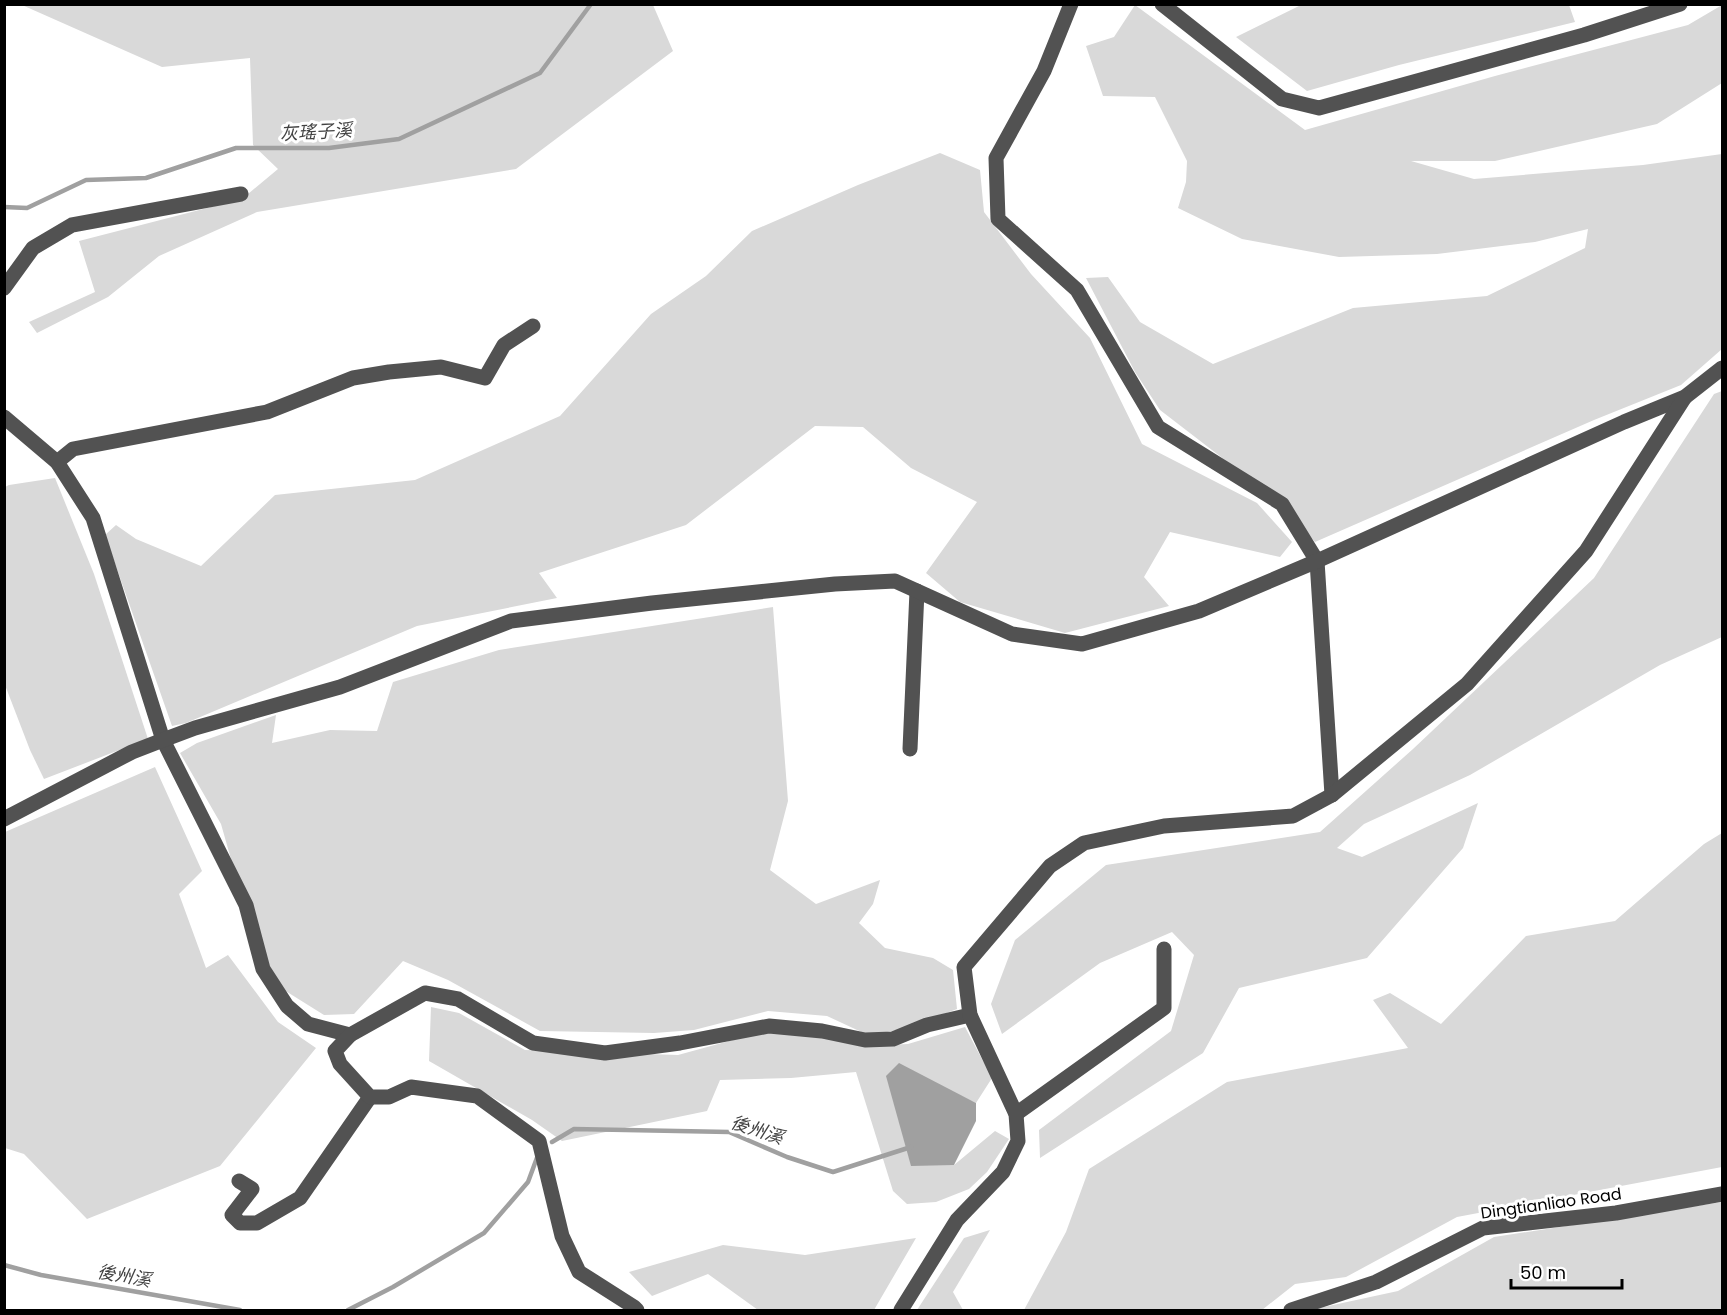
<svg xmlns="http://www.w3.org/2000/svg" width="1727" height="1315" font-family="Poppins,'Noto Sans TC',sans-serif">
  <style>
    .green { fill: #d9d9d9 }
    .water { fill: #a0a0a0 }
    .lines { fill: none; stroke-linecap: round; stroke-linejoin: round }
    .stream { stroke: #a0a0a0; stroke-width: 4.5 }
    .minor { stroke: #525252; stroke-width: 15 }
    .labels { text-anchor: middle; stroke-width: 6; stroke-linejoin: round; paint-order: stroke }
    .street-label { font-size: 16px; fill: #000; stroke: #fff }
    .water-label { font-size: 18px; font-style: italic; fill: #414141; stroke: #fff }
  </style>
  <rect width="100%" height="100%" fill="#fff"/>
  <g class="green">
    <polygon points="22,5 653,5 673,51 516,169 257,212 159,256 108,297 37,333 29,322 95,292 79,241 242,199 278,169 253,145 250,58 162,67"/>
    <polygon points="1135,5 1305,130 1495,76 1688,25 1722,5 1722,83 1657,124 1495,161 1411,161 1474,179 1643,165 1722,154 1722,349 1681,385 1594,420 1315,542 1282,504 1160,410 1135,372 1086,278 1108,277 1140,322 1213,364 1353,308 1487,296 1585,248 1588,229 1535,242 1437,254 1339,257 1242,239 1178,208 1186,182 1187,161 1155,97 1103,96 1086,46 1114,37"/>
    <polygon points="1301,5 1569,5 1575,22 1399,65 1307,91 1236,37"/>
    <polygon points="940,153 980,170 984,212 1031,274 1090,338 1142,444 1257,503 1292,542 1280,557 1170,532 1144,577 1169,606 1065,633 960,602 926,573 977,502 911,468 863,427 815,426 686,525 539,573 557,598 417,626 186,723 172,726 105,535 116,525 136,539 201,566 275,495 415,480 560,416 651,314 706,276 752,231 858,185"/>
    <polygon points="1722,391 1722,637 1660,665 1470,775 1364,824 1337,848 1362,857 1478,803 1463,848 1367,958 1239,988 1203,1053 1040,1158 1039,1130 1171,1031 1194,955 1172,932 1100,963 1002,1034 991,1004 1015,940 1106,865 1320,832 1413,749 1594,578 1714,394"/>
    <polygon points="55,478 94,574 148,739 44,779 30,750 5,685 5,487 9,485"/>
    <polygon points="773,607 788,801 770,870 816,904 880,880 873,904 859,923 885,948 933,958 953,970 957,1009 910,1027 870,1036 827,1016 768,1011 694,1030 654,1033 540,1031 448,980 403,961 354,1014 324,1015 284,990 254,940 221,824 180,753 197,743 276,715 272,743 330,730 377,731 393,682 499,650"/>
    <polygon points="155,767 202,871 179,894 206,968 228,955 278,1022 316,1048 220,1166 87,1219 24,1154 5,1148 5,832"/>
    <polygon points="1722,833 1722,1167 1457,1217 1346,1277 1295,1284 1262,1310 1024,1310 1066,1232 1089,1169 1227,1082 1408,1048 1373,1000 1390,993 1441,1024 1526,936 1615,921 1704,844"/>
    <polygon points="431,1007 459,1013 525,1050 678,1055 762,1032 818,1036 864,1046 908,1044 965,1027 992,1078 976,1103 949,1090 954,1165 995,1131 1009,1139 987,1172 969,1189 936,1202 907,1204 893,1191 856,1072 791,1078 720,1080 707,1111 562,1141 532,1120 429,1061"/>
    <polygon points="1722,1202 1722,1310 1310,1310 1398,1291 1494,1237"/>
    <polygon points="990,1230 953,1292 963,1310 917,1310 964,1238"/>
    <polygon points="916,1238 874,1310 758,1310 708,1274 652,1296 629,1272 723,1245 805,1255"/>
  </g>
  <polygon class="water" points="899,1063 976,1103 976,1121 954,1165 911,1166 886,1076"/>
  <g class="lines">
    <g class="stream">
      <polyline points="4,207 27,208 86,180 146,178 236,148 329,148 399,139 540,73 591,4"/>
      <polyline points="552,1142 574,1129 729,1132 787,1157 833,1172 911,1147"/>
      <polyline points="4,1265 41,1275 240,1310"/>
      <polyline points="348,1310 393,1287 484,1233 528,1182 538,1155"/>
    </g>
    <g class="minor">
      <polyline points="1071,4 1044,71 996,158 998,219 1077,290 1158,427 1282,504 1317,561 1332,795"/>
      <polyline points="1162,4 1282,99 1319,108 1584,35 1680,4"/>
      <polyline points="4,288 33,248 72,225 241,194"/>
      <polyline points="4,417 57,462 93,518 163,740 246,905 263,969 287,1006 308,1024 350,1035"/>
      <polyline points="57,462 73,449 267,412 353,378 389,372 441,367 485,378 504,345 533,326"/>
      <polyline points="910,749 917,591"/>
      <polyline points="4,819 132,752 163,740 195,728 340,687 511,621 652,603 835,584 895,581 1012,634 1082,644 1199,611 1317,561 1624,422 1685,397 1722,368"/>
      <polyline points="1016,1114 1164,1008 1164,949"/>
      <polyline points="239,1181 252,1189 232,1215 240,1223 257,1223 300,1198 370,1097"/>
      <polyline points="637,1310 634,1307 579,1272 562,1236 539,1141 477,1096 411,1087 389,1097 370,1097 340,1064 335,1051 350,1035 425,993 458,999 533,1043 605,1053 680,1043 769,1026 822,1031 865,1040 893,1039 927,1025 970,1015"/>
      <polyline points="901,1310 957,1220 1003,1172 1018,1141 1016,1114 970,1015 964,967 1050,866 1084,843 1164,826 1293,816 1332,795 1467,684 1586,551 1685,397"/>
      <polyline points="1291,1310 1376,1282 1483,1228 1616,1213 1722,1194"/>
    </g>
  </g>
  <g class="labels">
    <g class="street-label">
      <text transform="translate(1551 1203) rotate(-8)" y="6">Dingtianliao Road</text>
    </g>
    <g class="water-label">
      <text transform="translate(316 132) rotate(-3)" y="6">灰瑤子溪</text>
      <text transform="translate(757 1130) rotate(18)" y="6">後州溪</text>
      <text transform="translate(124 1276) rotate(10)" y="6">後州溪</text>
    </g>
  </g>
  <rect width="1727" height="1315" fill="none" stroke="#000000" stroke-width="12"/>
  <path d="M1511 1279v9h111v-9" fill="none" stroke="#000000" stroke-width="3"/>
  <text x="1520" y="1279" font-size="18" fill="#000000" stroke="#ffffff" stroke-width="4.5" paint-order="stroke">50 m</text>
</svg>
